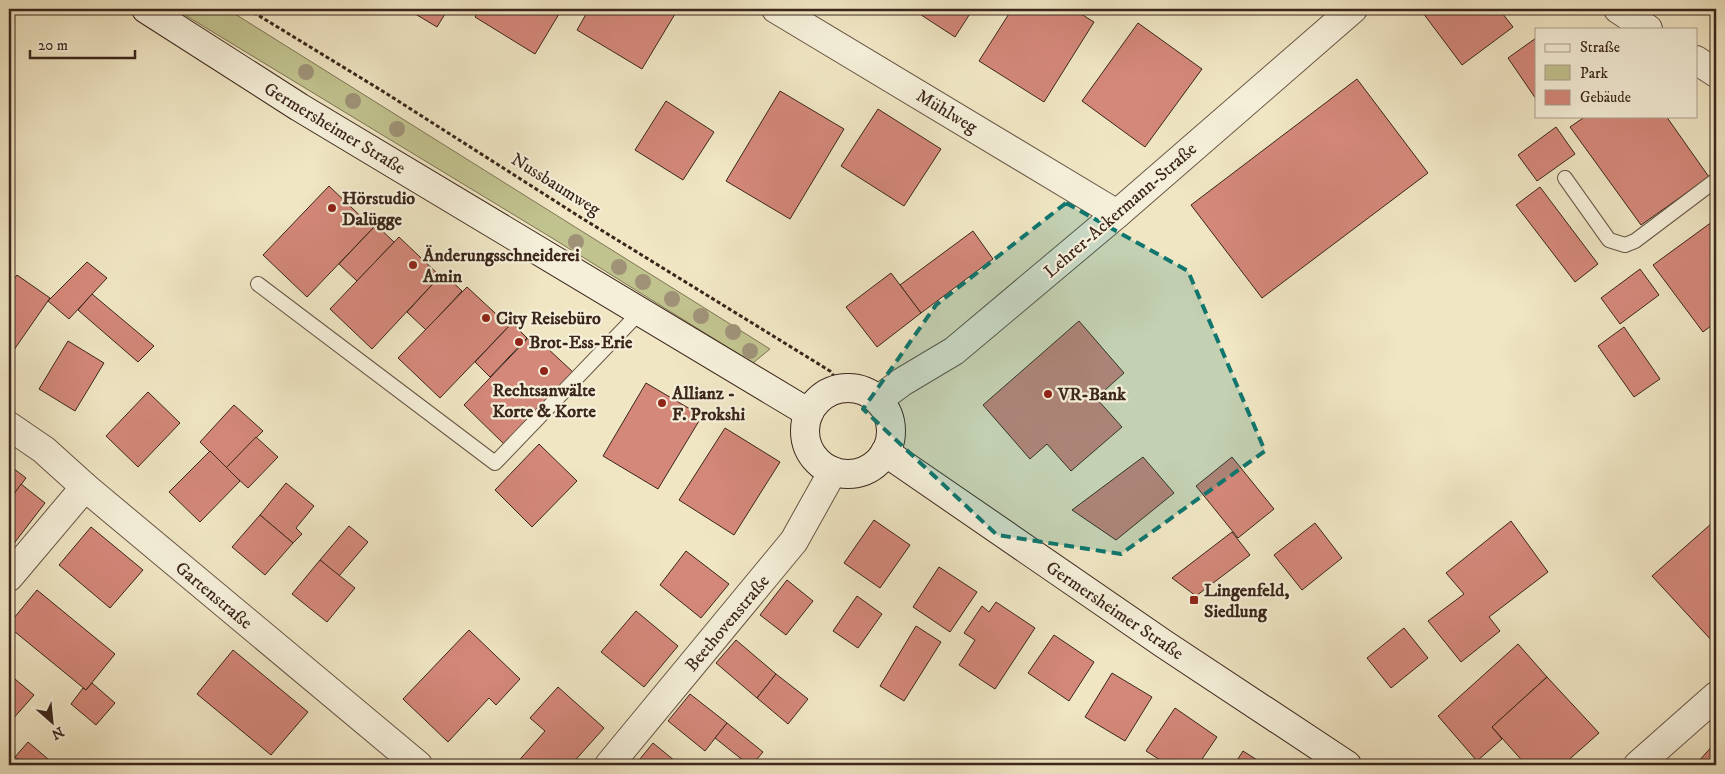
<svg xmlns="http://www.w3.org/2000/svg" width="1725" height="774" font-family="'IM FELL DW Pica',serif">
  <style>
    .green { fill: #c1c38f; stroke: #7e7455 }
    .building { fill: #d4887a; stroke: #3b261b }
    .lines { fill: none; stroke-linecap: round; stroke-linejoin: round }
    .lane-casing { stroke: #685645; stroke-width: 16 }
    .street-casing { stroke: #685645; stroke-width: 30 }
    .secondary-casing { stroke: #3b261b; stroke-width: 30 }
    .path { stroke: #3b261b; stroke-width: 3; stroke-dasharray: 4 2.5; stroke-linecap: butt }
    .lane { stroke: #f5efd9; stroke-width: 14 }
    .street { stroke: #f5efd9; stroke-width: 28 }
    .secondary { stroke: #f5efd9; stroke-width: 28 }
    .tree { fill: #9f9277 }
    .marked { fill: #0f766e; fill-opacity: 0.2; stroke: #0f766e; stroke-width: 4; stroke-dasharray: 10 6; stroke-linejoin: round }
    .poi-dot { fill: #8f2418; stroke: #f5efd9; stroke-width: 2 }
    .labels { text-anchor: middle; stroke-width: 4.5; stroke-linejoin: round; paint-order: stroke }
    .street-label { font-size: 18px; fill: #3b261b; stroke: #f5efd9 }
    .poi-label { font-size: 18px; font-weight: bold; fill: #3b261b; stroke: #f5efd9; text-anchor: start }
  </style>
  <rect width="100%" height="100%" fill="#f0e6c4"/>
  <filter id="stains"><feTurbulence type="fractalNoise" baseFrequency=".004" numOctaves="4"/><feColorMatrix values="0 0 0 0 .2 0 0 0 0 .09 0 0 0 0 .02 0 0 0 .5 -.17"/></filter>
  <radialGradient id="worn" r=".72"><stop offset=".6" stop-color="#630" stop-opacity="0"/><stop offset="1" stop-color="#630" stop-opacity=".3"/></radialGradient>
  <polygon class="green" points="175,9 227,9 770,349 753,363 552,238"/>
  <g class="building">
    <polygon points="407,9 448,9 437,27"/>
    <polygon points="480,9 562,9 535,54 475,17"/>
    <polygon points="589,9 678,9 642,69 577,30"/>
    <polygon points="912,9 973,9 955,37"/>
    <polygon points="1012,9 1073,9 1094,22 1044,102 979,61"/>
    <polygon points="1428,9 1499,9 1513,27 1462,65 1423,13"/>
    <polygon points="1138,23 1202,69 1145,147 1082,101"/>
    <polygon points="1536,38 1536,99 1508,58"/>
    <polygon points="1357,79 1428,173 1262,298 1191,205"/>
    <polygon points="780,91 844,129 790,219 726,181"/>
    <polygon points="666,101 714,132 683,180 635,150"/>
    <polygon points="878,109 941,149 904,206 841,166"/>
    <polygon points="1586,116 1666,116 1709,177 1641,225 1570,127"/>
    <polygon points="1556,127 1575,154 1537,181 1518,155"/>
    <polygon points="329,186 373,228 307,297 263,255"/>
    <polygon points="1540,187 1598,264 1575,282 1516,205"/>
    <polygon points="1716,219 1716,322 1703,332 1653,265"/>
    <polygon points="376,225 394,242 357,281 339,264"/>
    <polygon points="973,231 993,259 921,313 900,285"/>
    <polygon points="399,237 440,276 372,349 330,309"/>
    <polygon points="87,262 107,278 69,319 48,301"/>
    <polygon points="1640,269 1659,295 1620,324 1601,298"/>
    <polygon points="443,273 462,291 426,330 407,312"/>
    <polygon points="891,273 921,313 877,347 846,307"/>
    <polygon points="17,275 50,298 9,357 9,286"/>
    <polygon points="467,287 509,326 440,398 398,358"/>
    <polygon points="92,294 154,346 138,362 78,310"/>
    <polygon points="1079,321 1124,373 1096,398 1122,427 1071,471 1047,444 1030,459 983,405"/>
    <polygon points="512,323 527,338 490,377 475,362"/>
    <polygon points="1624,327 1660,379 1634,397 1598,346"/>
    <polygon points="532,334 574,373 505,445 464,405"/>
    <polygon points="68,341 104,363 75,411 39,389"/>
    <polygon points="646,383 702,416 658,489 603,456"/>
    <polygon points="148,392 180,423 138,467 106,436"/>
    <polygon points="234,405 263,431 226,468 200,442"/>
    <polygon points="725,428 780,462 734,535 679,500"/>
    <polygon points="256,437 278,457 248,488 226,468"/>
    <polygon points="539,444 577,481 532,527 495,490"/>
    <polygon points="210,451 240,481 200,522 169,492"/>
    <polygon points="1143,457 1174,493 1116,540 1072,510"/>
    <polygon points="1232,457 1274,509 1238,538 1196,486"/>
    <polygon points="9,465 26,478 9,501"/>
    <polygon points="286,483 314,506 296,528 302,534 293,543 260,515"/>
    <polygon points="21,484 45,503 12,546 9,544 9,501"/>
    <polygon points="260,515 293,543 265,575 232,547"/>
    <polygon points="874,520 910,545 880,588 844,563"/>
    <polygon points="1511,521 1548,572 1489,617 1500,631 1461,662 1428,621 1464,594 1446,573"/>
    <polygon points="1315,523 1342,558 1302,590 1274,555"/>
    <polygon points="1711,524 1716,530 1716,639 1713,642 1652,576"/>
    <polygon points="349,526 368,542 339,576 320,560"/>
    <polygon points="91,527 143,570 110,608 59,565"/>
    <polygon points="1232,532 1250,555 1196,596 1172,578"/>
    <polygon points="686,551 729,584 701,618 660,585"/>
    <polygon points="320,560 355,588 327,622 292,594"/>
    <polygon points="939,567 977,592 950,632 913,607"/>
    <polygon points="787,580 813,601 786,635 760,615"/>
    <polygon points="37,590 115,654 86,690 9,627 9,624"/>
    <polygon points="857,596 882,614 858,648 833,631"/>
    <polygon points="996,602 1035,628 995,689 959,665 975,640 964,633 982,606 989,612"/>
    <polygon points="636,611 678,646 644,687 601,652"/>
    <polygon points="916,626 941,642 904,701 880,686"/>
    <polygon points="1404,628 1428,658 1391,688 1367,658"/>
    <polygon points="469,630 520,679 496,705 489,698 448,742 403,699"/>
    <polygon points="1054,635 1094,662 1069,701 1028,673"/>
    <polygon points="736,640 776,674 757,698 716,663"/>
    <polygon points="1518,644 1547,677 1492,727 1502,739 1477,761 1438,716"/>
    <polygon points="233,650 308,712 271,755 197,694"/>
    <polygon points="1112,673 1152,697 1125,741 1085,717"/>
    <polygon points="9,674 34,695 11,721 9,720"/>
    <polygon points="776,674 808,699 788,724 757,698"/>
    <polygon points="1547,677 1599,733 1563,765 1526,765 1492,727"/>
    <polygon points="92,683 115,703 96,725 71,704 83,688 86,690"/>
    <polygon points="558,687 604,728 571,765 515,765 545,731 530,718"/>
    <polygon points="690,694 727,723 705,751 668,721"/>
    <polygon points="1175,708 1217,737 1198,765 1168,765 1146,751"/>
    <polygon points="727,723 763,752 752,765 749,765 715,738"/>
    <polygon points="28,742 55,765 26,765 15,757"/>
    <polygon points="1716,742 1716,765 1697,765 1696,764"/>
    <polygon points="653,743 680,765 635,765"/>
    <polygon points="1243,751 1265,765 1234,765"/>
  </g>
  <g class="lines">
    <g class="lane-casing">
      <g id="lane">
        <polyline points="1565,178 1609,240 1625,245 1635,241 1716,180"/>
        <polyline points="258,284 495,463 640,312"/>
      </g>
    </g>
    <g class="street-casing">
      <g id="street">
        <polyline points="776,9 1117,214"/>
        <polyline points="1618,9 1648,29"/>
        <polyline points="1696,60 1716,73"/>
        <polyline points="878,400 902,382 954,351 1117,214 1353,9"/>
        <polyline points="9,426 44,450 85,487 418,765"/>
        <polyline points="9,577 85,487"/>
        <polyline points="609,765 794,541 833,471"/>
        <polyline points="1638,765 1716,696"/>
      </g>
    </g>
    <g class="secondary-casing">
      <g id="secondary">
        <polyline points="146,9 299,107 809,413"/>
        <circle cx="848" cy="431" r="43"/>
        <polyline points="885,452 1164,644 1347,765"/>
      </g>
    </g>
    <polyline class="path" points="248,9 384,92 580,217 830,371 843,388"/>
    <use href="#lane" class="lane"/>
    <use href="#street" class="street"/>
    <use href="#secondary" class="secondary"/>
  </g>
  <g class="tree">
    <circle cx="306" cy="72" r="8"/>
    <circle cx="353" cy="101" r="8"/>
    <circle cx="397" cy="129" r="8"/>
    <circle cx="576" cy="242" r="8"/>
    <circle cx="619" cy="267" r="8"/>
    <circle cx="643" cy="282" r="8"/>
    <circle cx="672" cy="299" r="8"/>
    <circle cx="701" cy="316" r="8"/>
    <circle cx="733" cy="332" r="8"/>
    <circle cx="750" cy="351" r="8"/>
  </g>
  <path class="marked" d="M1066 203 1188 271 1265 451 1121 554 997 535 863 409 936 305Z"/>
  <g class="poi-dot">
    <circle cx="332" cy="208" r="5"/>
    <circle cx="413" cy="265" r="5"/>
    <circle cx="486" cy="318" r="5"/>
    <circle cx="519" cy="342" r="5"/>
    <circle cx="544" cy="371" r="5"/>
    <circle cx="1048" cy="394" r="5"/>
    <circle cx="662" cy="403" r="5"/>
    <rect x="1189" y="595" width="10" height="10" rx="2.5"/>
  </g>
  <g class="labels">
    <g class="street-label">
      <text transform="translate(947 111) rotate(31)" y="6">Mühlweg</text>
      <text transform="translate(335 128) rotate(31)" y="6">Germersheimer Straße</text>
      <text transform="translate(556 184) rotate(32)" y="6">Nussbaumweg</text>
      <text transform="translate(1120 210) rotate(-41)" y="6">Lehrer-Ackermann-Straße</text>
      <text transform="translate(214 595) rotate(40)" y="6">Gartenstraße</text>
      <text transform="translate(1115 610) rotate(34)" y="6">Germersheimer Straße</text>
      <text transform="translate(727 623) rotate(-50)" y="6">Beethovenstraße</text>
    </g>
    <g class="poi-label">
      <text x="342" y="204">Hörstudio<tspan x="342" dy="21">Dalügge</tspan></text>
      <text x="423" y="261">Änderungsschneiderei<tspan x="423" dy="21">Amin</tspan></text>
      <text x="496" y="324">City Reisebüro</text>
      <text x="529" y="348">Brot-Ess-Erie</text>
      <text x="544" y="396" text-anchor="middle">Rechtsanwälte<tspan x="544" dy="21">Korte &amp; Korte</tspan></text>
      <text x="672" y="399">Allianz -<tspan x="672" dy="21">F. Prokshi</tspan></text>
      <text x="1058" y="400">VR-Bank</text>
      <text x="1204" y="596">Lingenfeld,<tspan x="1204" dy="21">Siedlung</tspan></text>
    </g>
  </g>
  <rect width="1725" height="774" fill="none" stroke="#f0e6c4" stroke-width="30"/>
  <rect x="10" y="10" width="1705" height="754" fill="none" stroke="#3b261b" stroke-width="2.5"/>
  <rect x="15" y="15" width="1695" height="744" fill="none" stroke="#3b261b"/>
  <rect x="1535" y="28" width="162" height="90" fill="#f5efd9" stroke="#ab9f8d"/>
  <rect x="1545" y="44" width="25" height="8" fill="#f5efd9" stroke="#ab9f8d"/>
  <text x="1580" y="52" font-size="15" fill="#3b261b">Straße</text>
  <rect x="1545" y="65" width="25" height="15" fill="#c1c38f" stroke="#ab9f8d"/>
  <text x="1580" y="78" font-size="15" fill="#3b261b">Park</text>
  <rect x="1545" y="90" width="25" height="15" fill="#d4887a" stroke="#ab9f8d"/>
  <text x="1580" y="102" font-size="15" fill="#3b261b">Gebäude</text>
  <g transform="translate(52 722) rotate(153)" stroke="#f5efd9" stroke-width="4" paint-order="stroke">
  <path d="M0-4L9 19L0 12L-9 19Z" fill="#3b261b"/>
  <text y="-8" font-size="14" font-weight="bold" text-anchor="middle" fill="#3b261b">N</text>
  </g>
  <path d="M30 50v8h105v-8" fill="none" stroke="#3b261b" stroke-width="2.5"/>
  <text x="38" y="50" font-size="15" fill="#3b261b" stroke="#f5efd9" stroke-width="4" paint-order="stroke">20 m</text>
  <rect width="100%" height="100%" filter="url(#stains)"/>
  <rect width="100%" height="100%" fill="url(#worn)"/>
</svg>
